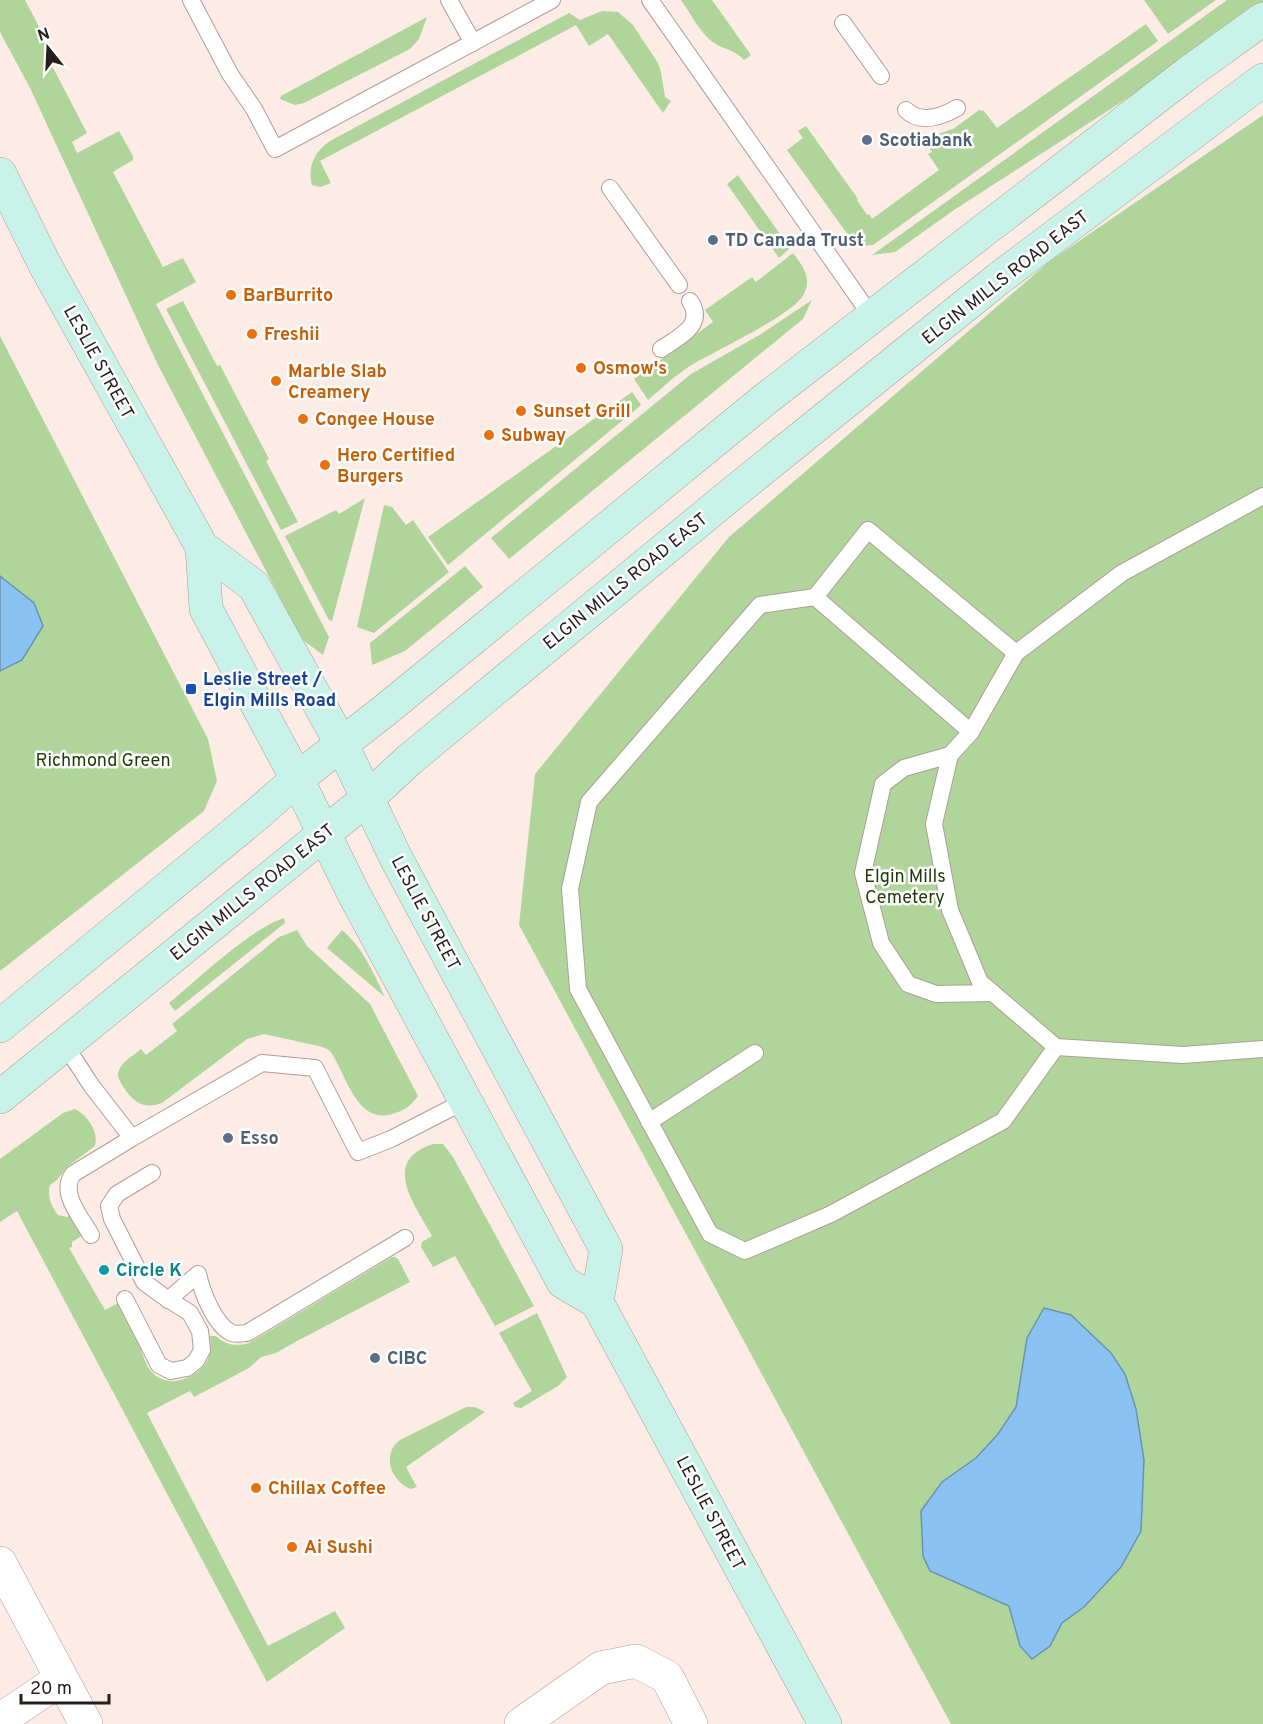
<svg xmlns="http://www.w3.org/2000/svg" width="1263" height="1724" font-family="Overpass,sans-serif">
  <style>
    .green { fill: #b0d59b }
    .water { fill: #8ac3f2; stroke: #6c92b2; stroke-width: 1.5 }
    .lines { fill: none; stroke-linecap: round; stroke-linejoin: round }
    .lane-casing { stroke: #b09d95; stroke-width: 18 }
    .street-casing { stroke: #b09d95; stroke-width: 34 }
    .secondary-casing { stroke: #b09d95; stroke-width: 34 }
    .lane { stroke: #fff; stroke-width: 16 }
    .street { stroke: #fff; stroke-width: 33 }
    .secondary { stroke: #c9f3e8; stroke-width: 33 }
    .service-dot { fill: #5c6f8a; stroke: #fdfdfd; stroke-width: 2 }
    .food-dot { fill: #e8710a; stroke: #fdfdfd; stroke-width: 2 }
    .transit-dot { fill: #1a4fb4; stroke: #fdfdfd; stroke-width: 2 }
    .culture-dot { fill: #0f9aa8; stroke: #fdfdfd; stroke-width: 2 }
    .labels { text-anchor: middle; stroke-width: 5; stroke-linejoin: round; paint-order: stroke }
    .service-label { font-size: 18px; font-weight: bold; fill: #4e5e75; stroke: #fdfdfd; text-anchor: start }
    .street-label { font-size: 18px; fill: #261f1c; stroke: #fdfdfd }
    .food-label { font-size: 18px; font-weight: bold; fill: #c56008; stroke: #fdfdfd; text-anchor: start }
    .transit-label { font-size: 18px; font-weight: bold; fill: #164399; stroke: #fdfdfd; text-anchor: start }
    .park-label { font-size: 18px; fill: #1e3b06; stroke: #fdfdfd }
    .culture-label { font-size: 18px; font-weight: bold; fill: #0d838f; stroke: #fdfdfd; text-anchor: start }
  </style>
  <rect width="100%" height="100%" fill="#fcece5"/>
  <g class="green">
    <polygon points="0,0 25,0 54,55 48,58 87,133 72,142 77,153 119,131 133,156 133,160 113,172 163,267 183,258 196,282 156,304 329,637 323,655 304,641 298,632 158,365 30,88 0,32"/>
    <path d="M681 0H712L751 55 744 60C735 49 720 49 710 40 699 30 690 13 681 0Z"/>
    <polygon points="1144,0 1216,0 1168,34"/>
    <polygon points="1227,0 1263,0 1263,6 1196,54 954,210 895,252 872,255"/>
    <path d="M602 11 618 12 633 25 658 63 661 72 665 97 671 101 663 113 608 34 589 46 576 25 320 161 331 183 320 187 312 185C307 167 315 151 330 141L569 13 580 20Z"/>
    <polygon points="427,17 419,39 410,49 304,103 295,105 280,99 281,96"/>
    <polygon points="1146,24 1158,41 873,245 862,246 848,235 787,150 803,138 798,131 806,126 858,199 857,200 867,215 869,214 872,219 939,170 928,154 932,152 922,139 953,129 979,110 984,111 997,128"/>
    <polygon points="1263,115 1263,1724 951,1724 519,925 535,774 729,537 1050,261"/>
    <polygon points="738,175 790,248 779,258 727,184"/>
    <path d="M793 253C803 266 812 278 804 294 792 317 708 353 684 370 671 379 660 390 648 400L634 379 713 322 705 310 752 277 756 282Z"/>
    <polygon points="812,300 803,319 509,559 491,538 691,374 761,334"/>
    <polygon points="183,301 217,366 220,365 269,459 266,461 298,522 281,530 166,309"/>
    <polygon points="0,336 208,739 217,781 204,811 0,971"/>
    <polygon points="632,392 641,405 448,565 428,537"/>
    <polygon points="365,498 332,621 329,620 285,536 336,510 339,514"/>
    <polygon points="384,505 392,507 406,525 413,520 449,572 374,633 357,627"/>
    <polygon points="465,566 483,587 405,651 372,665 370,643"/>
    <path d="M284 918 285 923 175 1011 169 1003C198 979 250 929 284 918Z"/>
    <path d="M297 930 307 946 370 1004 418 1096C411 1106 404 1111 392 1114 356 1125 346 1073 330 1051L323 1047 264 1034 247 1039 162 1103C146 1109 136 1104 126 1091 123 1086 117 1079 118 1073 120 1063 134 1055 141 1049L146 1055 177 1031 172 1024 279 937Z"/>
    <path d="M342 930C363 948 373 972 385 997L327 948Z"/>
    <path d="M75 1109C87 1115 99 1131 95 1146L68 1166 57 1180 50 1185C47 1195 51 1207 58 1215L67 1217 71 1215 83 1235 72 1242V1247L69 1248 105 1310 118 1303C124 1314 131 1325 136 1336 144 1354 145 1378 170 1381 179 1382 188 1378 196 1373 209 1364 212 1352 210 1336H216C225 1345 237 1347 249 1343L392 1257H395L398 1259 410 1282 297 1341 276 1353 261 1357 249 1368 194 1397 190 1391 147 1413 268 1646 335 1611 345 1628 267 1682 17 1211 0 1222V1159L63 1113Z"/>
    <path d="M433 1144H443L453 1157 534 1306 495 1326 455 1256 433 1267 421 1247 422 1242 432 1236C415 1205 380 1161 433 1144Z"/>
    <polygon points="537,1313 567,1377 558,1386 521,1408 515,1407 513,1403 532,1391 499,1333"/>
    <path d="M466 1407H475L485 1412 406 1467 417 1487 411 1489C391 1482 381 1454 400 1440Z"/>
  </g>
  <g class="water">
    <polygon points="0,576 34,603 43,626 22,660 0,671"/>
    <polygon points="1044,1308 1071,1315 1111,1353 1125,1374 1136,1409 1144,1460 1141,1531 1121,1567 1084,1607 1062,1623 1050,1646 1032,1659 1020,1646 1009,1606 930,1571 923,1556 921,1511 942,1482 976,1458 998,1434 1016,1407 1027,1338"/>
  </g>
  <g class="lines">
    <g class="lane-casing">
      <g id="lane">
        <polyline points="191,0 230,74 254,109 275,149 552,0"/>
        <polyline points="449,0 473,43"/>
        <polyline points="650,0 872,317"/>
        <polyline points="843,23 881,76"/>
        <path d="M906 110C920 124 941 117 957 108"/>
        <polyline points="610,188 679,285"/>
        <path d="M661 349C679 337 706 325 690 301"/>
        <polyline points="1263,496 1122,573 1016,653 971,732 950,755 934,824 950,910 980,982 1056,1047 1183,1055 1263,1049"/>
        <polyline points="815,597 868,530 1016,653"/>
        <polyline points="971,732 815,597 760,605 589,802 570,889 578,989 710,1234 745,1251 831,1214 1003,1121 1056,1047"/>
        <polyline points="950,755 904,768 883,784 863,873 881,943 908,984 936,994 993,993"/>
        <polyline points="65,1045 91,1085 132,1138 262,1063 315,1068 358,1152 391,1139 465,1101"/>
        <polyline points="649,1122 755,1053"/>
        <path d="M91 1235C81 1217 59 1193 73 1174L132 1138"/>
        <polyline points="125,1299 159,1365 171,1371 187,1368 196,1361 202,1350 200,1331 190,1313 163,1296 144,1282 112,1219 109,1206 117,1194 152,1173"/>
        <path d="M168 1300 198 1274C202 1292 215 1326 232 1333 237 1335 242 1333 247 1333L405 1238"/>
      </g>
    </g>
    <g class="street-casing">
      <g id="street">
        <polyline points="0,1563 86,1724"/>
        <polyline points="0,1720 61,1679"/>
        <polyline points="521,1724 601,1668 636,1661 667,1677 691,1724"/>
      </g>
    </g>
    <g class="secondary-casing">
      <g id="secondary">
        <polyline points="0,174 45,265 202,547 254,586 342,745 396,858 606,1249 597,1302"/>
        <polyline points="202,547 206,609 297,779 355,896 563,1282 597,1302 825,1724"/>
        <polyline points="0,1026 255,816 297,779 384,711 768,397 1188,73 1263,19"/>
        <polyline points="0,1097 368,798 410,759 734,492 998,279 1263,80"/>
      </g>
    </g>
    <use href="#lane" class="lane"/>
    <use href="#street" class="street"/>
    <use href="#secondary" class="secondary"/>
  </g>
  <g class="service-dot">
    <circle cx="867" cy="140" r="6"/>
    <circle cx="713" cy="240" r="6"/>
    <circle cx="228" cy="1138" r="6"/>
    <circle cx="375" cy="1358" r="6"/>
  </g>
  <g class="food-dot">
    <circle cx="231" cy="295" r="6"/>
    <circle cx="252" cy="334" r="6"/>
    <circle cx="581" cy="368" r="6"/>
    <circle cx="276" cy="381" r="6"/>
    <circle cx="521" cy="411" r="6"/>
    <circle cx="303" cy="419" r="6"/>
    <circle cx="489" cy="435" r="6"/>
    <circle cx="325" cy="465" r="6"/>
    <circle cx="256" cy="1488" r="6"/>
    <circle cx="292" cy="1547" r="6"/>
  </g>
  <rect class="transit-dot" x="185" y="683" width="12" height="12" rx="3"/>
  <circle class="culture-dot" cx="104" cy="1270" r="6"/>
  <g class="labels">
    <g class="service-label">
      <text x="879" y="146">Scotiabank</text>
      <text x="725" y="246">TD Canada Trust</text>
      <text x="240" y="1144">Esso</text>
      <text x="387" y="1364">CIBC</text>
    </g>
    <g class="street-label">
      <text transform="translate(1005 277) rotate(-38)" y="6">ELGIN MILLS ROAD EAST</text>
      <text transform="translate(99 362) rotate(61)" y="6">LESLIE STREET</text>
      <text transform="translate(625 581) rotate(-39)" y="6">ELGIN MILLS ROAD EAST</text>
      <text transform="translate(252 892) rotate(-39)" y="6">ELGIN MILLS ROAD EAST</text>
      <text transform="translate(426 913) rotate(62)" y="6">LESLIE STREET</text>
      <text transform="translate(711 1513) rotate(62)" y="6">LESLIE STREET</text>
    </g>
    <g class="food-label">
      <text x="243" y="301">BarBurrito</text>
      <text x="264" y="340">Freshii</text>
      <text x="593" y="374">Osmow's</text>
      <text x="288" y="377">Marble Slab<tspan x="288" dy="21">Creamery</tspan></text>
      <text x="533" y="417">Sunset Grill</text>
      <text x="315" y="425">Congee House</text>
      <text x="501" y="441">Subway</text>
      <text x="337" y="461">Hero Certified<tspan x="337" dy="21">Burgers</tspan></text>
      <text x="268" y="1494">Chillax Coffee</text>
      <text x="304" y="1553">Ai Sushi</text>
    </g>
    <g class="transit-label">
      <text x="203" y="685">Leslie Street /<tspan x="203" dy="21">Elgin Mills Road</tspan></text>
    </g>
    <g class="park-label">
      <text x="103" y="766">Richmond Green</text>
      <text x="905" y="882">Elgin Mills<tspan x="905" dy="21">Cemetery</tspan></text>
    </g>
    <g class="culture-label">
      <text x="116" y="1276">Circle K</text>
    </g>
  </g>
  <g transform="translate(48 48) rotate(342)" stroke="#fdfdfd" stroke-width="4.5" paint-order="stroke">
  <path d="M0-4.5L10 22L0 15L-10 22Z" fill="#261f1c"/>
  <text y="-9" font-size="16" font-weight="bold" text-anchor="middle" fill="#261f1c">N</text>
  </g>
  <path d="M21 1694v9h88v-9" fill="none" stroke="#261f1c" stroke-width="3"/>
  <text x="30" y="1694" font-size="18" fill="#261f1c" stroke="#fdfdfd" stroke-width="4.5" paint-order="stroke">20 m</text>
</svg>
